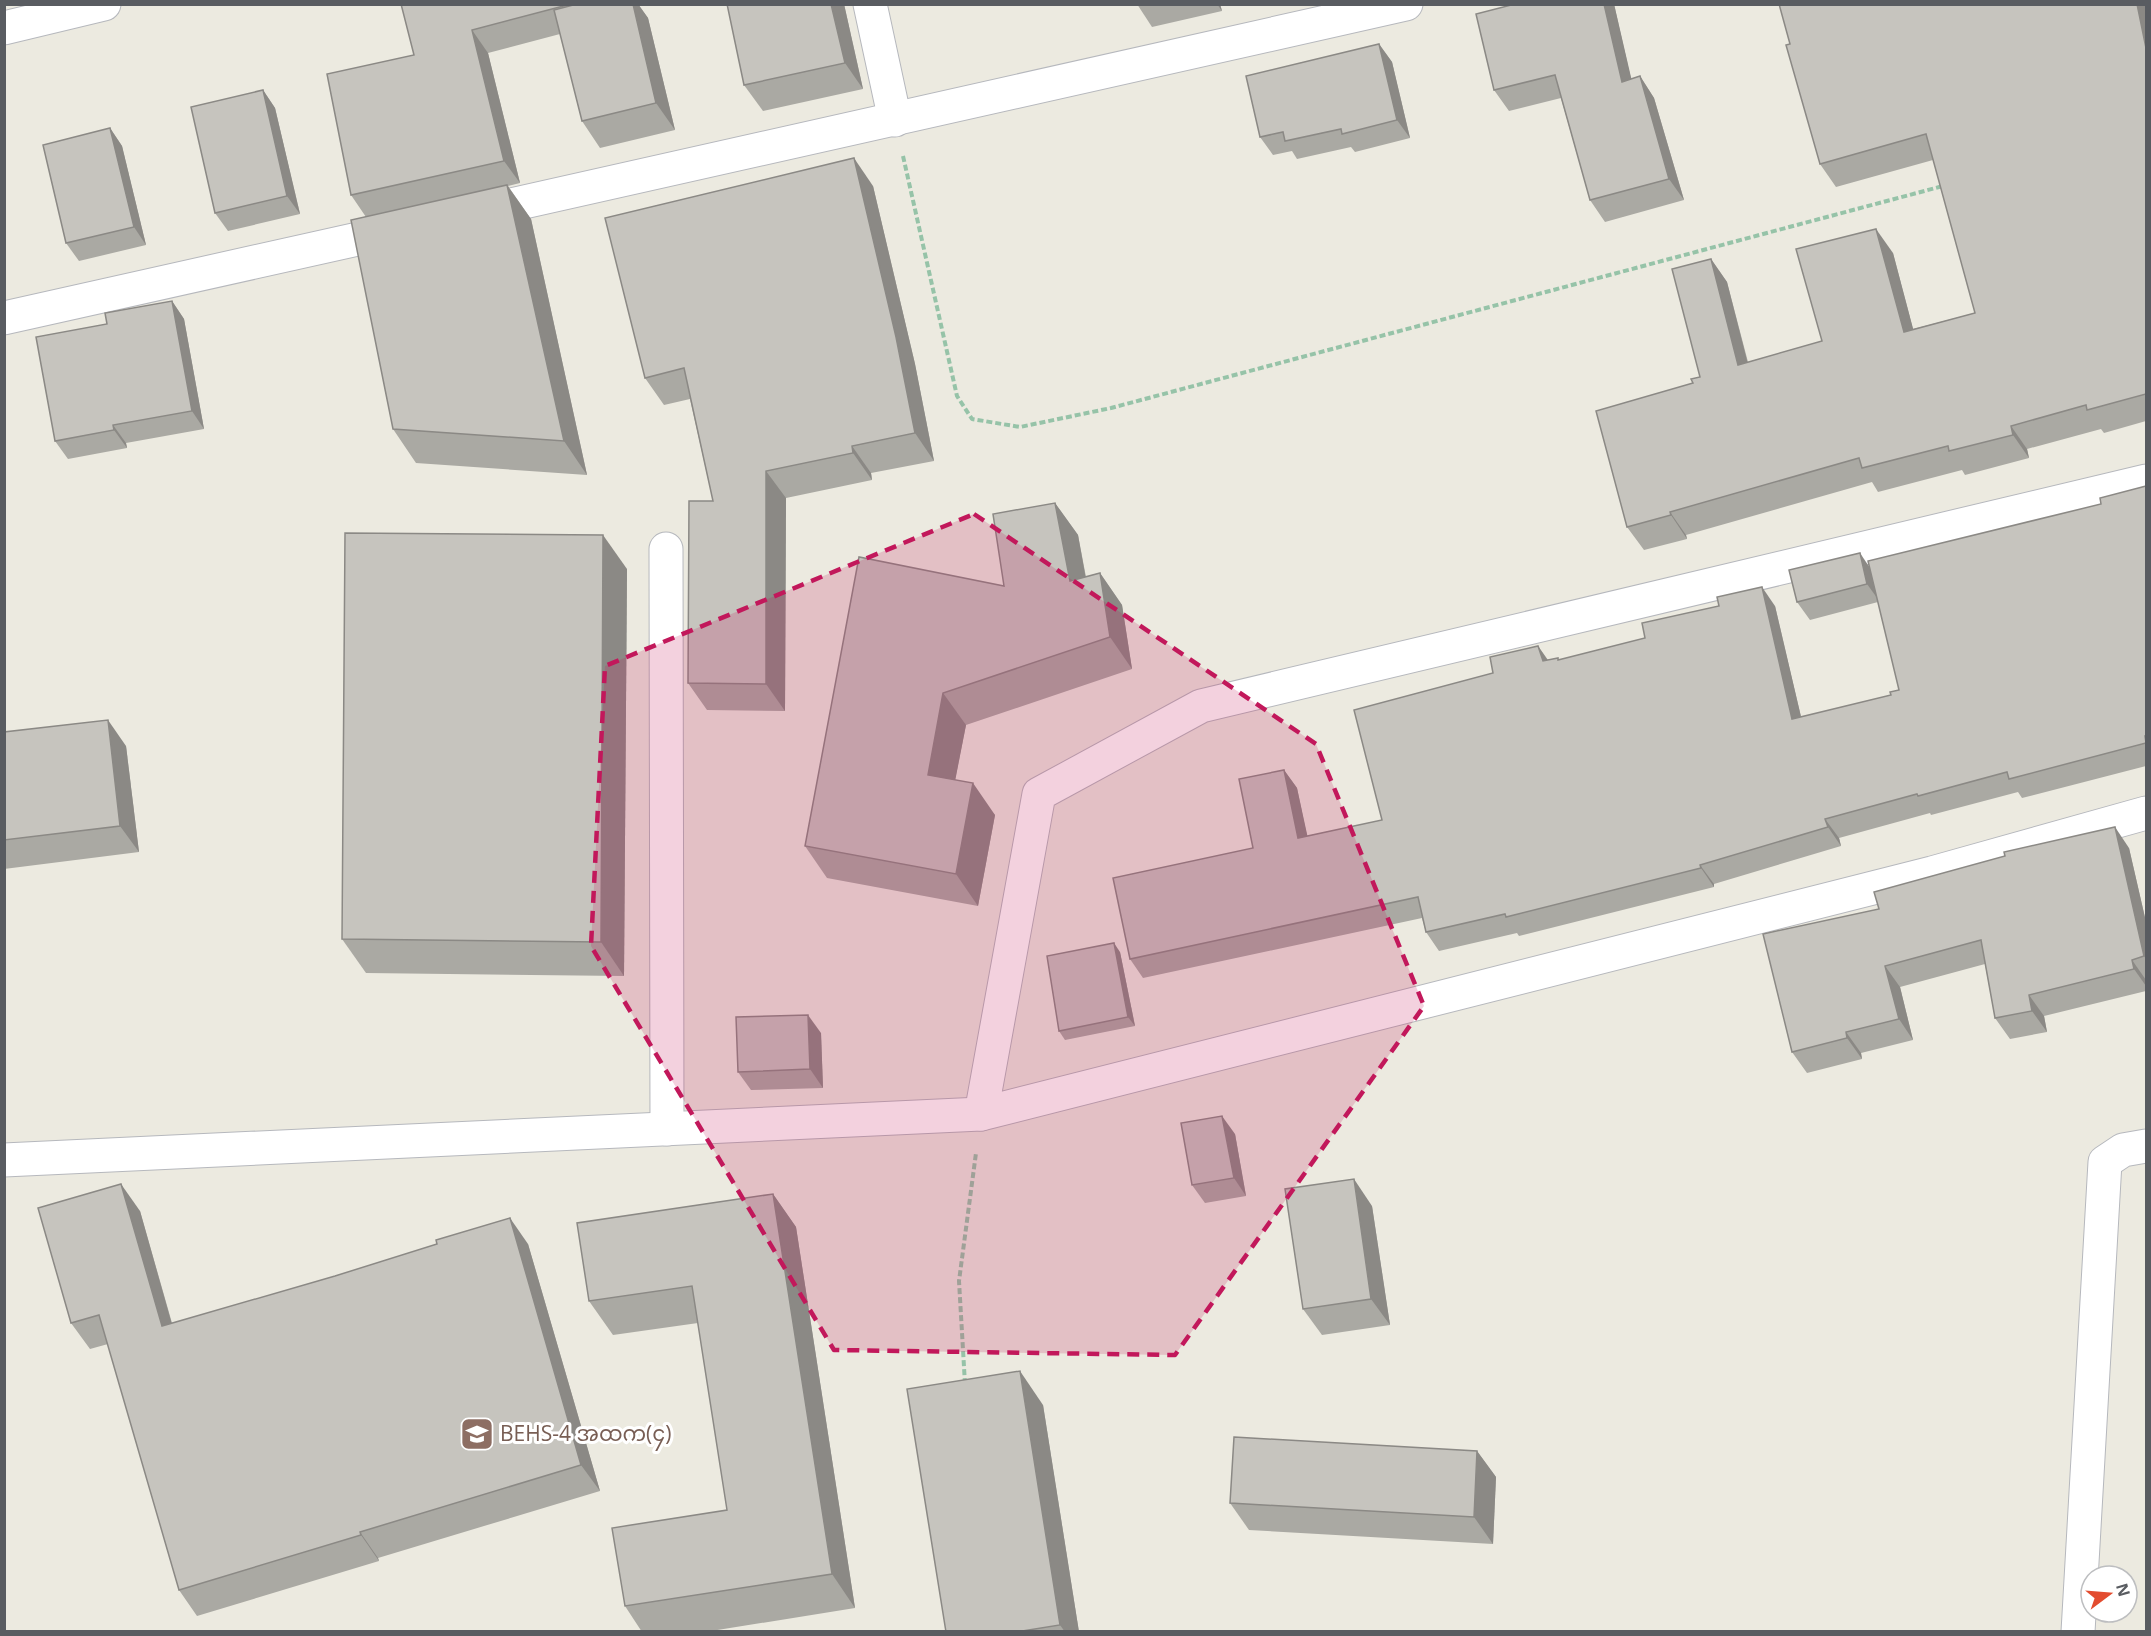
<svg xmlns="http://www.w3.org/2000/svg" width="2151" height="1636" font-family="'Open Sans','Noto Sans Myanmar',sans-serif">
  <style>
    .lines { fill: none; stroke-linecap: round; stroke-linejoin: round }
    .minor-casing { stroke: #b6b8bd; stroke-width: 35 }
    .path { stroke: #96c3a8; stroke-width: 4; stroke-dasharray: 6 3; stroke-linecap: butt }
    .minor { stroke: #fff; stroke-width: 33 }
    .wall { fill: #aaa9a3 }
    .shaded-wall { fill: #8b8985 }
    .building { fill: #c6c4be; stroke: #8b8985; stroke-width: 1.5 }
    .marked { fill: #c2185b; fill-opacity: 0.2; stroke: #c2185b; stroke-width: 4.5; stroke-dasharray: 12 8; stroke-linejoin: round }
    .labels { text-anchor: middle; stroke-width: 6; stroke-linejoin: round; paint-order: stroke }
    .education-label { font-size: 21px; fill: #785e54; stroke: #fff; text-anchor: start }
  </style>
  <rect width="100%" height="100%" fill="#eceae0"/>
  <g class="lines">
    <g class="minor-casing">
      <g id="minor">
        <polyline points="870,4 895,120"/>
        <polyline points="4,28 104,4"/>
        <polyline points="475,213 1406,4"/>
        <polyline points="4,318 398,230"/>
        <polyline points="2146,481 1201,706 1039,794 981,1114 1932,873 2146,813"/>
        <polyline points="666,549 667,1129"/>
        <polyline points="4,1160 981,1114"/>
        <polyline points="2078,1632 2105,1162 2123,1150 2146,1146"/>
      </g>
    </g>
    <g class="path">
      <polyline points="903,156 957,396 972,419 1020,427 1111,408 1943,186"/>
      <polyline points="965,1384 959,1281 976,1153"/>
    </g>
    <use href="#minor" class="minor"/>
  </g>
  <g class="wall">
    <polygon points="401,4 638,4 648,18 675,130 600,148 582,121 560,34 488,53 520,183 508,186 531,219 587,475 416,463 393,429 366,217 351,195 414,55"/>
    <polygon points="844,4 863,89 763,111 744,85"/>
    <polygon points="1137,4 1220,4 1222,11 1152,27"/>
    <polygon points="1515,4 1614,4 1631,79 1640,76 1654,98 1684,200 1605,222 1590,200 1561,98 1509,111 1494,90"/>
    <polygon points="2146,4 2146,421 2104,433 2101,429 2027,449 2029,458 1965,475 1962,470 1878,492 1872,482 1686,535 1687,539 1644,550 1627,527 1693,383 1700,377 1711,259 1727,282 1748,362 1822,341 1893,253 1913,329 1975,313 1933,160 1836,187 1820,164 1790,44"/>
    <polygon points="1379,44 1392,62 1410,138 1355,152 1351,147 1297,159 1292,151 1273,155 1260,137"/>
    <polygon points="263,90 275,108 300,214 228,231 215,213"/>
    <polygon points="110,128 122,146 146,245 79,261 66,243"/>
    <polygon points="873,186 915,364 934,461 871,473 872,480 786,498 785,711 707,710 688,683 713,501 690,399 664,405 645,378"/>
    <polygon points="172,301 184,319 204,429 126,443 127,448 68,459 55,441 107,324"/>
    <polygon points="2146,486 2146,766 2022,798 2018,792 1931,815 1930,813 1839,838 1841,846 1714,884 1714,887 1519,936 1517,933 1439,951 1426,932 1422,918 1143,978 1130,959 1253,848 1284,770 1297,788 1307,836 1382,820 1493,673 1538,646 1548,660 1558,658 1559,660 1775,606 1801,717 1891,695 1899,690 1878,602 1810,620 1797,602 1869,566 2101,504"/>
    <polygon points="1055,503 1078,535 1086,577 1100,573 1122,605 1132,669 966,725 955,780 995,815 978,906 827,878 805,846 1004,586"/>
    <polygon points="627,569 624,976 366,973 342,939"/>
    <polygon points="4,732 126,746 139,852 4,869"/>
    <polygon points="2129,848 2146,922 2146,991 2044,1016 2047,1032 2010,1039 1995,1018 1985,964 1900,987 1913,1040 1861,1053 1862,1059 1807,1073 1792,1052 1879,909"/>
    <polygon points="1120,952 1135,1026 1065,1040 1059,1031"/>
    <polygon points="821,1033 823,1088 751,1090 738,1072"/>
    <polygon points="1235,1134 1246,1196 1205,1203 1192,1185"/>
    <polygon points="773,1194 796,1227 855,1608 705,1632 642,1632 625,1606 727,1510 698,1323 613,1335 589,1301"/>
    <polygon points="1372,1206 1390,1325 1322,1335 1303,1309"/>
    <polygon points="140,1211 172,1323 528,1244 600,1491 378,1558 379,1561 197,1616 179,1590 108,1344 90,1349 71,1323"/>
    <polygon points="1043,1405 1079,1632 946,1632"/>
    <polygon points="1477,1451 1496,1477 1493,1544 1249,1530 1230,1503"/>
  </g>
  <g class="shaded-wall">
    <polygon points="633,4 638,4 648,18 675,130 656,103"/>
    <polygon points="831,4 844,4 863,89 845,63"/>
    <polygon points="1217,4 1220,4 1222,11"/>
    <polygon points="1604,4 1614,4 1637,103 1622,82"/>
    <polygon points="2137,4 2146,4 2146,48"/>
    <polygon points="472,30 488,53 520,183 504,161"/>
    <polygon points="1379,44 1392,62 1410,138 1397,120"/>
    <polygon points="1640,76 1654,98 1684,200 1669,179"/>
    <polygon points="263,90 275,108 300,214 287,196"/>
    <polygon points="110,128 122,146 146,245 134,227"/>
    <polygon points="854,158 873,186 915,364 934,461 915,433"/>
    <polygon points="507,185 531,219 587,475 564,441"/>
    <polygon points="1876,229 1893,253 1920,355 1904,332"/>
    <polygon points="1711,259 1727,282 1754,388 1738,365"/>
    <polygon points="172,301 184,319 204,429 192,411"/>
    <polygon points="113,425 126,443 127,448 114,430"/>
    <polygon points="2011,426 2027,449 2029,458 2013,435"/>
    <polygon points="852,446 871,473 872,480 853,453"/>
    <polygon points="766,471 786,498 785,711 766,684"/>
    <polygon points="1055,503 1078,535 1092,613 1070,581"/>
    <polygon points="1670,512 1686,535 1687,539 1671,515"/>
    <polygon points="603,535 627,569 624,976 601,942"/>
    <polygon points="1860,553 1872,571 1880,602 1867,584"/>
    <polygon points="1100,573 1122,605 1132,669 1110,637"/>
    <polygon points="1762,587 1775,606 1806,738 1792,719"/>
    <polygon points="1538,646 1551,665 1543,661"/>
    <polygon points="943,693 966,725 950,807 928,775"/>
    <polygon points="108,720 126,746 139,852 120,826"/>
    <polygon points="1284,770 1297,788 1312,857 1298,838"/>
    <polygon points="973,783 995,815 978,906 956,874"/>
    <polygon points="1825,819 1839,838 1841,846 1828,827"/>
    <polygon points="2115,827 2129,848 2146,922 2146,959 2144,956"/>
    <polygon points="1700,865 1714,884 1714,887 1701,868"/>
    <polygon points="1114,943 1120,952 1135,1026 1128,1017"/>
    <polygon points="2132,960 2146,980 2146,986 2134,969"/>
    <polygon points="1885,966 1900,987 1913,1040 1899,1019"/>
    <polygon points="2029,995 2044,1016 2047,1032 2032,1011"/>
    <polygon points="808,1015 821,1033 823,1088 810,1069"/>
    <polygon points="1846,1032 1861,1053 1862,1059 1847,1038"/>
    <polygon points="1222,1116 1235,1134 1246,1196 1234,1178"/>
    <polygon points="1354,1179 1372,1206 1390,1325 1371,1299"/>
    <polygon points="121,1184 140,1211 180,1353 162,1326"/>
    <polygon points="773,1194 796,1227 855,1608 832,1574"/>
    <polygon points="510,1218 528,1244 600,1491 581,1465"/>
    <polygon points="1020,1371 1043,1405 1079,1632 1065,1632 1060,1625"/>
    <polygon points="1477,1451 1496,1477 1493,1544 1474,1517"/>
    <polygon points="360,1532 378,1558 379,1561 361,1535"/>
  </g>
  <g class="building">
    <polygon points="401,4 571,4 472,30 504,161 351,195 327,74 414,55"/>
    <polygon points="577,4 633,4 656,103 582,121 554,10"/>
    <polygon points="727,4 831,4 845,63 744,85"/>
    <polygon points="1515,4 1604,4 1622,82 1640,76 1669,179 1590,200 1555,75 1494,90 1476,14"/>
    <polygon points="1779,4 2137,4 2146,48 2146,394 2087,410 2086,405 2011,426 2013,435 1949,451 1948,446 1862,468 1859,458 1670,512 1671,515 1627,527 1596,411 1693,383 1691,379 1700,377 1672,269 1711,259 1738,365 1822,341 1796,249 1876,229 1904,332 1975,313 1926,134 1820,164 1786,45 1790,44"/>
    <polygon points="1379,44 1397,120 1342,134 1341,129 1285,141 1283,132 1260,137 1246,76"/>
    <polygon points="263,90 287,196 215,213 191,107"/>
    <polygon points="110,128 134,227 66,243 43,145"/>
    <polygon points="854,158 896,337 915,433 852,446 853,453 766,471 766,684 688,683 689,501 713,501 684,368 645,378 605,218"/>
    <polygon points="507,185 564,441 393,429 351,220"/>
    <polygon points="172,301 192,411 113,425 114,430 55,441 36,337 107,324 105,313"/>
    <polygon points="2146,486 2146,736 2145,736 2146,743 2009,779 2007,772 1918,796 1917,794 1825,819 1828,827 1700,865 1701,868 1506,917 1505,914 1426,932 1418,897 1130,959 1113,878 1253,848 1239,779 1284,770 1298,838 1382,820 1354,710 1493,673 1490,657 1538,646 1543,661 1558,658 1558,660 1645,638 1642,623 1719,606 1717,597 1762,587 1792,719 1891,695 1890,692 1899,690 1868,561 2101,504 2100,498"/>
    <polygon points="1055,503 1070,581 1100,573 1110,637 943,693 928,775 973,783 956,874 805,846 859,557 1004,586 993,514"/>
    <polygon points="345,533 603,535 601,942 342,939"/>
    <polygon points="1860,553 1867,584 1797,602 1789,570"/>
    <polygon points="108,720 120,826 4,840 4,732"/>
    <polygon points="2115,827 2144,956 2132,960 2134,969 2029,995 2032,1011 1995,1018 1981,940 1885,966 1899,1019 1846,1032 1847,1038 1792,1052 1763,934 1879,909 1874,892 2005,856 2004,852"/>
    <polygon points="1114,943 1128,1017 1059,1031 1047,956"/>
    <polygon points="808,1015 810,1069 738,1072 736,1017"/>
    <polygon points="1222,1116 1234,1178 1192,1185 1181,1123"/>
    <polygon points="1354,1179 1371,1299 1303,1309 1285,1189"/>
    <polygon points="121,1184 162,1326 335,1276 437,1244 436,1240 510,1218 581,1465 360,1532 361,1535 179,1590 99,1315 71,1323 38,1208"/>
    <polygon points="773,1194 832,1574 625,1606 612,1528 727,1510 692,1286 589,1301 577,1223"/>
    <polygon points="1020,1371 1060,1625 1016,1632 946,1632 907,1389"/>
    <polygon points="1234,1437 1477,1451 1474,1517 1230,1503"/>
  </g>
  <path class="marked" d="M974 514 1316 744 1424 1006 1175 1355 834 1350 591 946 605 666Z"/>
  <defs>
    <g id="school-square" transform="scale(1.725)"><rect x="-9" y="-9" width="18" height="18" rx="4" fill="#8d6e63" stroke="#fff"/><path d="M0-5L7-2L0 1L-7-2ZM-4 1L0 2.5L4 1V4Q0 6-4 4Z" fill="#fff"/></g>
  </defs>
  <g fill-rule="evenodd">
    <use href="#school-square" x="477" y="1434"/>
  </g>
  <g class="labels">
    <g class="education-label">
      <text x="500" y="1441">BEHS-4 အထက(၄)</text>
    </g>
  </g>
  <rect width="2151" height="1636" fill="none" stroke="#595c61" stroke-width="12"/>
  <g transform="translate(2109 1594) rotate(74)"><circle r="28" fill="#ffffff" stroke="#bdbec0" stroke-width="1.5"/>
  <path d="M0-4.5L10 22L0 15L-10 22Z" fill="#e34c2f"/>
  <text y="-9" font-size="16" font-weight="bold" text-anchor="middle" fill="#595c61">N</text>
  </g>
</svg>
